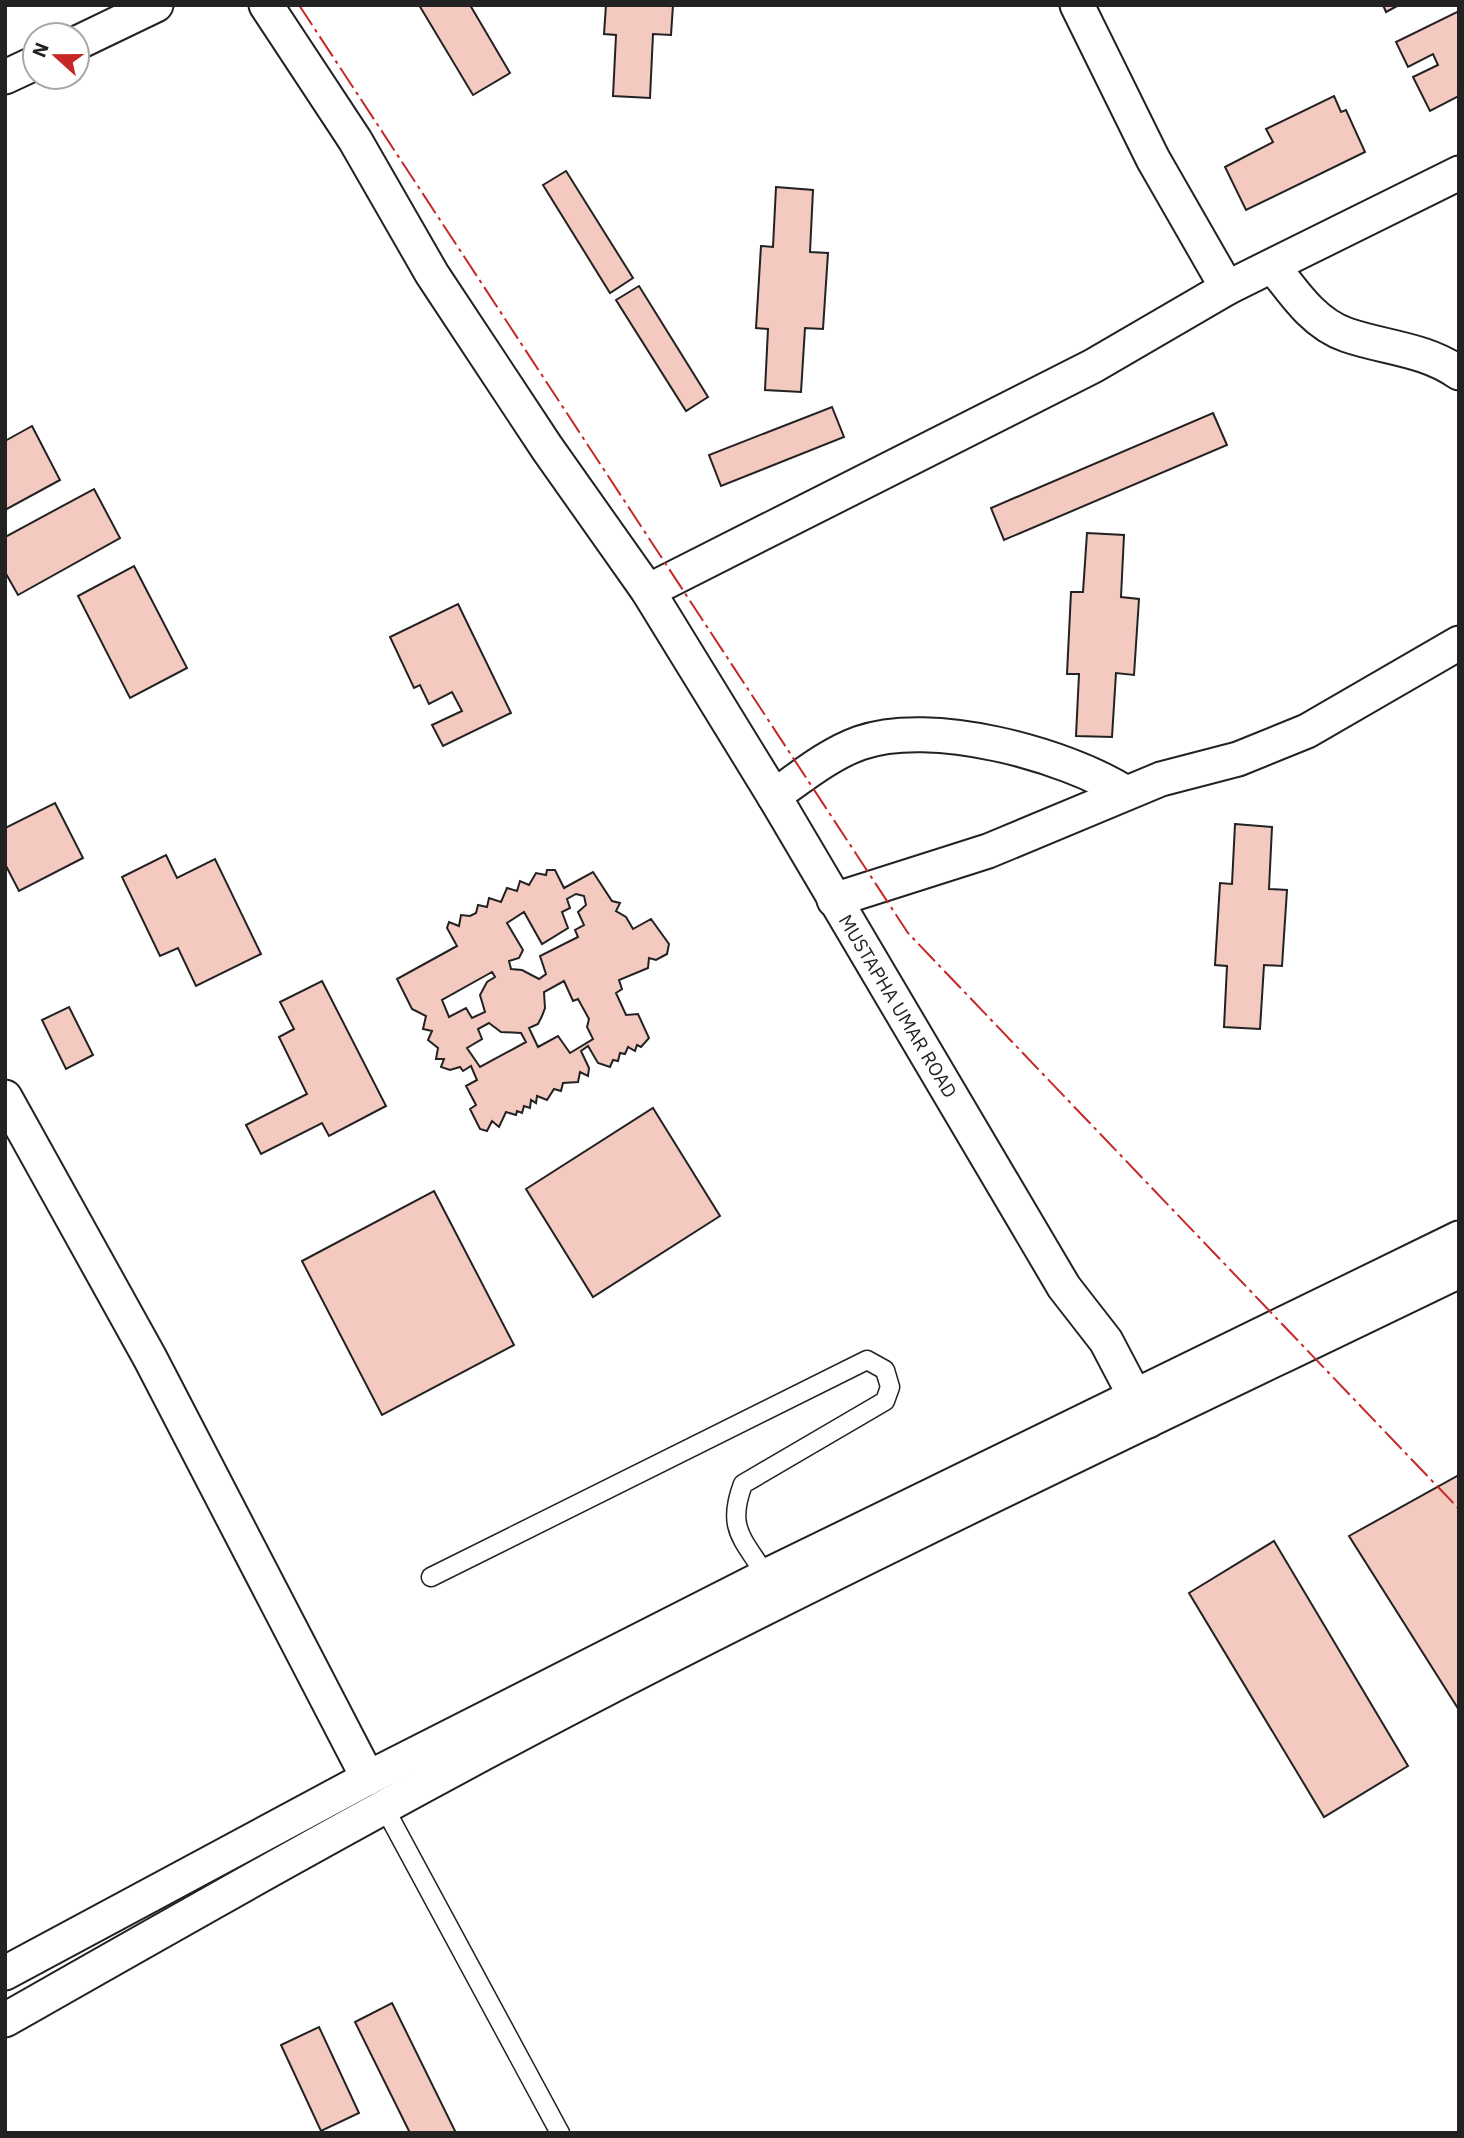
<svg xmlns="http://www.w3.org/2000/svg" width="1464" height="2138" font-family="'IBM Plex Sans',sans-serif">
  <style>
    .building { fill: #f3c9c0; stroke: #222; stroke-width: 2; fill-rule: evenodd }
    .lines { fill: none; stroke-linecap: round; stroke-linejoin: round }
    .service-casing { stroke: #222; stroke-width: 21 }
    .minor-casing { stroke: #222; stroke-width: 37 }
    .service { stroke: #fff; stroke-width: 18 }
    .minor { stroke: #fff; stroke-width: 33 }
    .power { stroke: #c62828; stroke-width: 2; stroke-dasharray: 24 5 3.5 5; stroke-linecap: butt }
    .labels { text-anchor: middle; stroke-width: 5; stroke-linejoin: round; paint-order: stroke }
    .street-label { font-size: 19px; fill: #222; stroke: #fff }
  </style>
  <rect width="100%" height="100%" fill="#fff"/>
  <g class="building">
    <polygon points="419,5 470,5 510,73 473,95"/>
    <polygon points="606,5 673,5 671,35 653,34 650,98 613,96 616,35 604,34"/>
    <polygon points="1383,5 1399,5 1386,12"/>
    <polygon points="1459,11 1459,96 1430,111 1413,77 1438,65 1433,54 1408,67 1396,42"/>
    <polygon points="1334,96 1341,112 1346,110 1365,152 1246,210 1225,167 1273,142 1266,129"/>
    <polygon points="566,171 633,278 610,293 543,185"/>
    <polygon points="776,187 813,190 810,252 828,253 823,329 805,328 801,392 765,390 768,329 756,328 761,246 773,247"/>
    <polygon points="639,286 708,397 686,411 616,300"/>
    <polygon points="832,407 844,437 721,486 709,455"/>
    <polygon points="1213,413 1227,445 1004,540 991,508"/>
    <polygon points="32,426 60,480 5,510 5,441"/>
    <polygon points="94,489 120,538 18,595 5,572 5,537"/>
    <polygon points="1087,533 1124,535 1121,597 1139,599 1134,675 1116,673 1112,737 1076,736 1079,674 1067,674 1071,592 1083,592"/>
    <polygon points="134,566 187,668 130,698 78,596"/>
    <polygon points="458,604 511,713 443,746 432,725 462,711 452,692 429,704 420,685 414,688 390,637"/>
    <polygon points="55,803 83,858 19,891 5,864 5,828"/>
    <polygon points="1235,824 1272,827 1269,889 1287,890 1282,966 1264,965 1260,1029 1224,1027 1227,966 1215,965 1220,883 1232,884"/>
    <polygon points="166,855 177,878 215,859 261,954 196,986 178,948 160,956 122,877"/>
    <path d="M547 870H555L564 888 593 872 612 901 620 903 616 911 626 917 633 929 651 919 669 944 667 954 656 960 649 958 648 968 619 980 622 989 616 993 626 1015 638 1014 649 1038 641 1047 637 1045 635 1051 628 1047 625 1054 620 1053 618 1061 613 1060 610 1067 598 1063 588 1046 581 1051 589 1068 588 1076 580 1072 578 1082 563 1083 561 1091 554 1089 547 1100 537 1096 536 1103 531 1100 530 1108 524 1106 522 1113 517 1111 516 1115 506 1112 499 1127 492 1121 487 1131 480 1129 470 1109 476 1105 466 1086 477 1080 471 1066 463 1071 460 1067 450 1070 441 1067 444 1059H436L438 1048 428 1040 432 1031 423 1029 426 1016 412 1009 397 979 457 946 447 928 449 922 459 926 461 915 470 916 476 913 478 905 487 907 489 898 501 902 507 888 517 891 520 881 529 885 536 873 546 875ZM576 894 584 896 586 905 578 912 584 925 575 930 578 937 540 956 546 974 539 979 522 970 511 969 509 961 519 958 523 950 507 923 524 912 542 944 568 928 562 912 570 908 567 899ZM492 972 495 977 487 982 480 995 485 1012 472 1018 466 1008 449 1017 442 1000ZM564 981 573 1001 578 999 589 1019 587 1027 593 1039 570 1053 558 1036 538 1047 529 1028 538 1024 542 1016 545 1008 544 992ZM489 1023 501 1032 521 1033 526 1042 480 1067 467 1048 482 1039 478 1029Z"/>
    <polygon points="322,981 386,1106 329,1136 322,1123 261,1154 246,1125 307,1094 279,1037 294,1029 280,1002"/>
    <polygon points="69,1007 93,1055 66,1069 42,1020"/>
    <polygon points="653,1108 720,1216 593,1297 526,1189"/>
    <polygon points="434,1191 514,1345 382,1415 302,1261"/>
    <polygon points="1459,1475 1459,1710 1349,1536"/>
    <polygon points="1274,1541 1408,1766 1324,1817 1189,1593"/>
    <polygon points="392,2003 456,2133 410,2133 355,2022"/>
    <polygon points="319,2027 359,2113 321,2131 281,2045"/>
  </g>
  <g class="lines">
    <g class="service-casing">
      <g id="service">
        <path d="M431 1577 867 1360 885 1370 890 1387 885 1401 743 1484C726 1529 743 1538 766 1576"/>
        <polyline points="384,1807 560,2133"/>
      </g>
    </g>
    <g class="minor-casing">
      <g id="minor">
        <polyline points="266,5 355,140 432,274 547,448 648,591 774,796 1064,1287 1106,1341 1148,1421"/>
        <polyline points="1077,5 1153,159 1227,288"/>
        <polyline points="77,43 156,5"/>
        <polyline points="5,77 35,63"/>
        <path d="M1273 266C1293 292 1314 324 1347 335 1385 348 1425 349 1459 373"/>
        <polyline points="648,591 1093,366 1227,288 1459,173"/>
        <path d="M774 796C801 777 829 754 860 743 931 718 1065 754 1126 793"/>
        <polyline points="834,900 988,851 1161,779 1238,759 1307,731 1459,643"/>
        <polyline points="5,1097 150,1358 368,1778"/>
        <polyline points="5,1973 368,1778 766,1576 1459,1238"/>
        <path d="M5 2020C193 1913 381 1806 573 1706 865 1554 1163 1414 1459 1271"/>
      </g>
    </g>
    <use href="#service" class="service"/>
    <use href="#minor" class="minor"/>
    <polyline class="power" points="299,5 908,933 1459,1509"/>
  </g>
  <g class="labels">
    <g class="street-label">
      <text transform="translate(898 1006) rotate(59)" y="7">MUSTAPHA UMAR ROAD</text>
    </g>
  </g>
  <rect width="1464" height="2138" fill="none" stroke="#222222" stroke-width="14"/>
  <g transform="translate(56 56) rotate(291)"><circle r="33" fill="#ffffff" stroke="#a7a7a7" stroke-width="2"/>
  <path d="M0-5L12 26L0 18L-12 26Z" fill="#c62828"/>
  <text y="-10" font-size="19" font-weight="bold" text-anchor="middle" fill="#222222">N</text>
  </g>
</svg>
